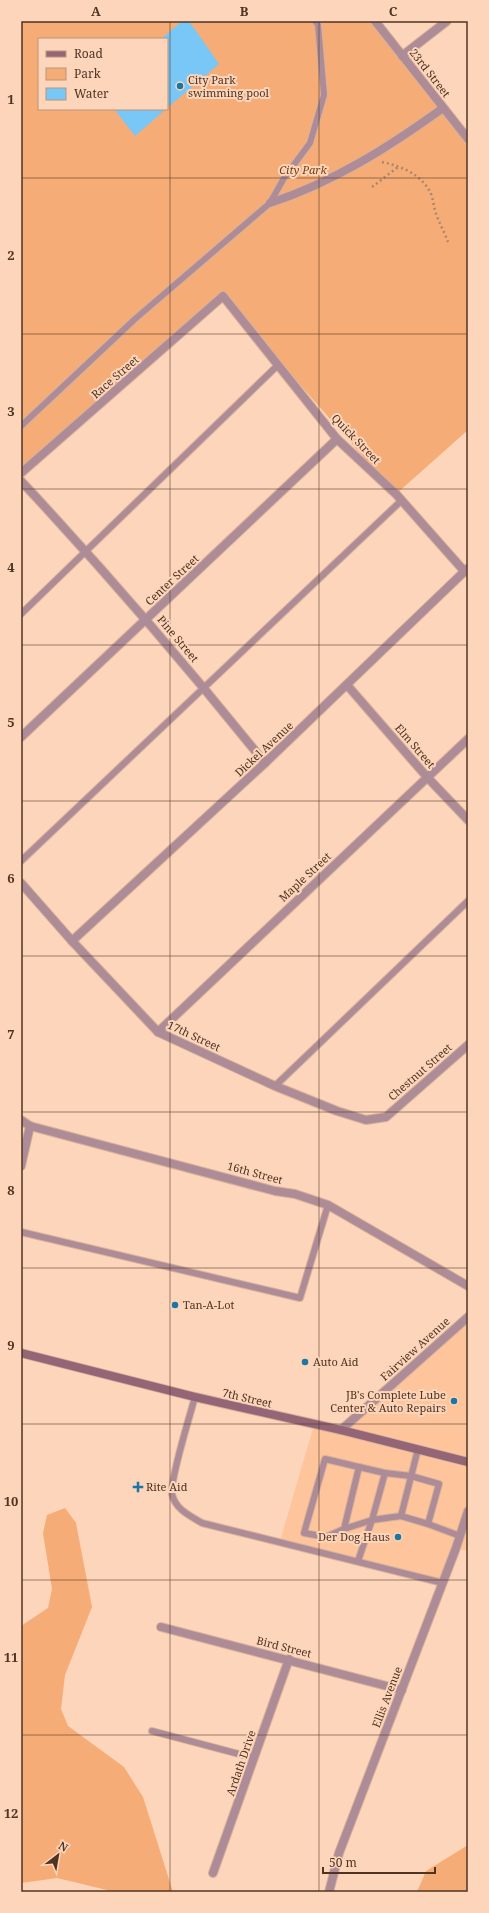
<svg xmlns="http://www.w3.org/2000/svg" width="489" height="1913" font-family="'Noto Serif',serif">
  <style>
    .built { fill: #fec49c }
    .green { fill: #f6ac77; fill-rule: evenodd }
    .water { fill: #78c7f6 }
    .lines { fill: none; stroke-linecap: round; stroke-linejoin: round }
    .service-casing { stroke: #d7b299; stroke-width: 8 }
    .minor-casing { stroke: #d7b299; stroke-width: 10 }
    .tertiary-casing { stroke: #d7b299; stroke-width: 10 }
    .secondary-casing { stroke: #d7b299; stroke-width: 10 }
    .path { stroke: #a88770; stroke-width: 2.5; stroke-dasharray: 2 3; stroke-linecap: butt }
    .service { stroke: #ae8c97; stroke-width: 6 }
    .minor { stroke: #ae8c97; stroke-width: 8 }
    .tertiary { stroke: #ae8c97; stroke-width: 8 }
    .secondary { stroke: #946576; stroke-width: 8 }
    .grid { fill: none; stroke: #4f3422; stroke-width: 1; stroke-opacity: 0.55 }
    .poi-dot { fill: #1977a4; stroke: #fdd5ba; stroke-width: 1.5 }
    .labels { text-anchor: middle; stroke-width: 4; stroke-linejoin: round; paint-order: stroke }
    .street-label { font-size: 11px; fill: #4f3422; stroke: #fdd5ba }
    .poi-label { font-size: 11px; fill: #4f3422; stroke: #fdd5ba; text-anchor: start }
    .park-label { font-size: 11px; font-style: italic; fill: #753e0f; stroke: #fdd5ba }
    .neatline { fill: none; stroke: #4f3422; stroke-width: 1.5 }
    .grid-label { font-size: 13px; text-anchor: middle; font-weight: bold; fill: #4f3422 }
  </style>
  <rect width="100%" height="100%" fill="#fdd5ba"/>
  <polygon class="built" points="468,1317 468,1551 456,1548 443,1583 280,1541 314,1425 341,1430"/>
  <g class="green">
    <path d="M21 21H374L468 139V430L396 494 223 297 21 473ZM39 39H167V109H39Z"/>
    <polygon points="65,1508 76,1523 92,1607 65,1675 61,1709 68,1726 124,1767 143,1797 173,1892 109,1892 107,1890 57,1878 21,1883 21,1626 48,1608 52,1589 43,1533 47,1515"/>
    <polygon points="468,1845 468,1892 417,1892 426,1871"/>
  </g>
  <g class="water">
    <polygon points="182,21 189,21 219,64 167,108 167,39 161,39"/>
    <polygon points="114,109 166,109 135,136"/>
  </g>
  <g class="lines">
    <g class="service-casing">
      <g id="service">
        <polyline points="21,426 135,319 270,203 284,178 310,143 324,95 318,25 315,21"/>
        <polyline points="21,614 278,365"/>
        <polyline points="21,861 402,500"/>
        <polyline points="275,1086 468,901"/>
        <polyline points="21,1232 300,1298 328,1205"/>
        <path d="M195 1397C190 1415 170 1479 172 1494 175 1509 190 1516 202 1523L443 1583"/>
        <polyline points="359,1467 385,1473"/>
        <polyline points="428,1524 460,1536"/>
        <polyline points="344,1529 326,1537 304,1533 325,1459 359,1467 344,1529 372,1520 385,1473 411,1476 439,1484 428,1524 401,1516"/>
        <polyline points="358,1561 372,1520 401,1516 418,1449"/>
        <polyline points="152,1731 254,1758"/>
      </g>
    </g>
    <g class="minor-casing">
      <g id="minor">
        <polyline points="402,56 447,21"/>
        <path d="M270 203C334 182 389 147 443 108"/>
        <polyline points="21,473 223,296 337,439 396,494 465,572"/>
        <path d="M21 481C106 572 187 666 265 763"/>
        <polyline points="347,685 427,777 468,820"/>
        <polyline points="21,737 337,439"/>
        <polyline points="21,883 72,941 158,1032 275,1086 337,1111 366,1120 386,1117 468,1045"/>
        <polyline points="72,941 265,763 467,569"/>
        <polyline points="158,1032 468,739"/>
        <polyline points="21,1120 30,1126 275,1191 295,1194 328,1205 468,1286"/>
        <polyline points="21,1166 30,1126"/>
        <polyline points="161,1627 402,1690"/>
        <polyline points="213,1873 289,1659"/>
        <polyline points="329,1892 339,1853 456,1548 468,1511"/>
      </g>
    </g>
    <g class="tertiary-casing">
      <g id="tertiary">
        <polyline points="375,21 468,139"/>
        <polyline points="341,1430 468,1317"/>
      </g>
    </g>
    <g class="secondary-casing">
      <polyline id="secondary" points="21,1353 195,1397 341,1430 468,1462"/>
    </g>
    <g class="path">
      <path d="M382 162C400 166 419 173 429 190 434 198 433 208 437 216 440 225 445 233 448 242"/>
      <polyline points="372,187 398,167"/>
    </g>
    <use href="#service" class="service"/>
    <use href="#minor" class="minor"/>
    <use href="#tertiary" class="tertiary"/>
    <use href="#secondary" class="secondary"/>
  </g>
  <path class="grid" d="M170 21V1892M319 21V1892M21 178H468M21 334H468M21 489H468M21 645H468M21 801H468M21 956H468M21 1112H468M21 1268H468M21 1424H468M21 1580H468M21 1735H468"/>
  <g class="poi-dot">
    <circle cx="180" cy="86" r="4"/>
    <circle cx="175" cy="1305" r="4"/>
    <circle cx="305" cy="1362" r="4"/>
    <circle cx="454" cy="1401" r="4"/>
    <path d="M136 1481h4v4h4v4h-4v4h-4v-4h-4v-4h4z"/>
    <circle cx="398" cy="1537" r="4"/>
  </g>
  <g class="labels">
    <g class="street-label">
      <text transform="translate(430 73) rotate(52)" y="4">23rd Street</text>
      <text transform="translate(115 377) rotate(-41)" y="4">Race Street</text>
      <text transform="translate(356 439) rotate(46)" y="4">Quick Street</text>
      <text transform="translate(172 580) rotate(-43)" y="4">Center Street</text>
      <text transform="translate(178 639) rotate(50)" y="4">Pine Street</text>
      <text transform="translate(415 746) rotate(49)" y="4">Elm Street</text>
      <text transform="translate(264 749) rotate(-43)" y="4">Dickel Avenue</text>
      <text transform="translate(305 877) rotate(-43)" y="4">Maple Street</text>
      <text transform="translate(194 1036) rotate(25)" y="4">17th Street</text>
      <text transform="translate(420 1072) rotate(-41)" y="4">Chestnut Street</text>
      <text transform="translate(255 1173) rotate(15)" y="4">16th Street</text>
      <text transform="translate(415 1349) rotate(-42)" y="4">Fairview Avenue</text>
      <text transform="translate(247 1398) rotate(13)" y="4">7th Street</text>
      <text transform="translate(284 1647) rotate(14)" y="4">Bird Street</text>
      <text transform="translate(387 1697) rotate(-69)" y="4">Ellis Avenue</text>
      <text transform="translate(241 1763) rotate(-71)" y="4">Ardath Drive</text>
    </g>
    <g class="poi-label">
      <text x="188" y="84">City Park<tspan x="188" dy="13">swimming pool</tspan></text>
      <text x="183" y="1309">Tan-A-Lot</text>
      <text x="313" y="1366">Auto Aid</text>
      <text x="446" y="1399" text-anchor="end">JB's Complete Lube<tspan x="446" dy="13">Center &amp; Auto Repairs</tspan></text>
      <text x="146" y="1491">Rite Aid</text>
      <text x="390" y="1541" text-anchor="end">Der Dog Haus</text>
    </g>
    <g class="park-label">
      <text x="303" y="174">City Park</text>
    </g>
  </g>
  <rect width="489" height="1913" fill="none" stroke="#fdd5ba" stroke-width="44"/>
  <rect x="38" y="38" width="130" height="72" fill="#fdd5ba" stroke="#b7957d"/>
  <rect x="46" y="51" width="20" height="6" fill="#946576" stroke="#b7957d"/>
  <text x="74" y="58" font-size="12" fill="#4f3422">Road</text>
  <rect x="46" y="68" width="20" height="12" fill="#f6ac77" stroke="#b7957d"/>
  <text x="74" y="78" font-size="12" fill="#4f3422">Park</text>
  <rect x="46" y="88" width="20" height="12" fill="#78c7f6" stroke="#b7957d"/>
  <text x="74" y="98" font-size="12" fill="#4f3422">Water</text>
  <g transform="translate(58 1855) rotate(31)" stroke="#fdd5ba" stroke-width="3" paint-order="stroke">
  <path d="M0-3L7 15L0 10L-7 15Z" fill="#4f3422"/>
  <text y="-6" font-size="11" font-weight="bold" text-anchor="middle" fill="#4f3422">N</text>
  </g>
  <path d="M323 1867v6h112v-6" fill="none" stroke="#4f3422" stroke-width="2"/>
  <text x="329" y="1867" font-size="12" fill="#4f3422" stroke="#fdd5ba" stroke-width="3" paint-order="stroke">50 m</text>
  <rect x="22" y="22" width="445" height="1869" class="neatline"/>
  <g class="grid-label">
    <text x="96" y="16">A</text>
    <text x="244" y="16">B</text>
    <text x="393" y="16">C</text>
    <text x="11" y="104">1</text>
    <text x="11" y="260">2</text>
    <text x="11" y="416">3</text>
    <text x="11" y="572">4</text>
    <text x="11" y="727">5</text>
    <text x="11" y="883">6</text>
    <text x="11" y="1039">7</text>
    <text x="11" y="1195">8</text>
    <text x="11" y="1350">9</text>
    <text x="11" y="1506">10</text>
    <text x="11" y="1662">11</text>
    <text x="11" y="1818">12</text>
  </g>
</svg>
